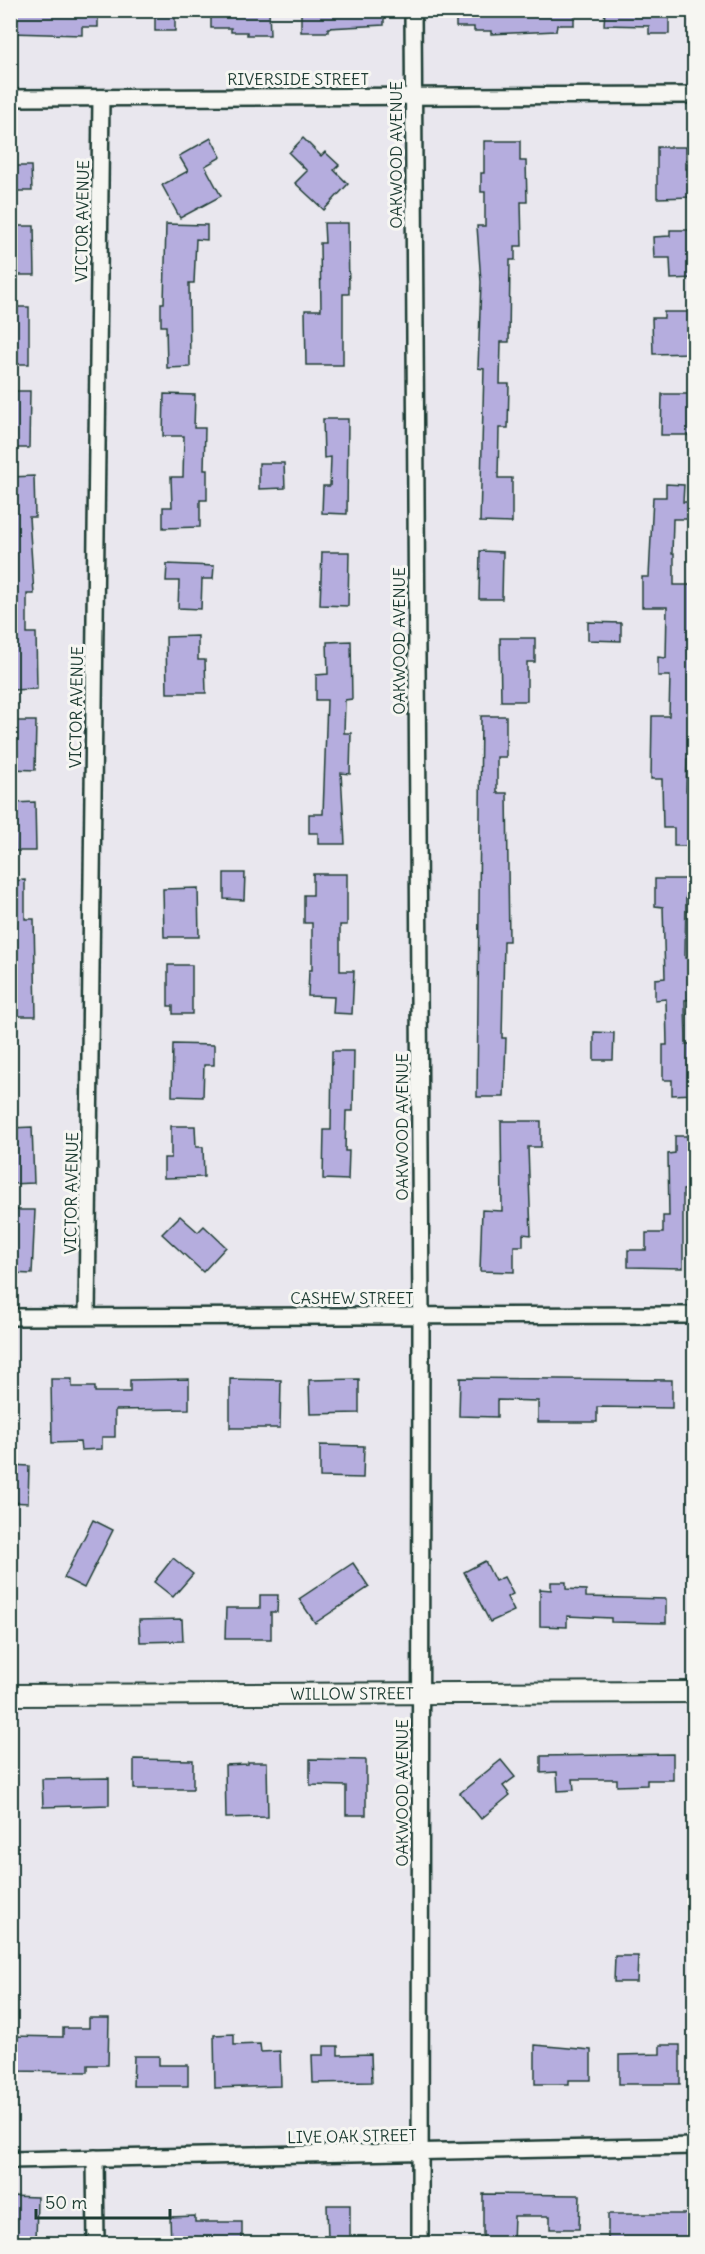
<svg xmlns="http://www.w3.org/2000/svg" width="705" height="2254" font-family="Delius,sans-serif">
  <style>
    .building { fill: #b5adde; stroke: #1f3d34; stroke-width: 1.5 }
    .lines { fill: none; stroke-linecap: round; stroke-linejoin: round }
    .minor-casing { stroke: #1f3d34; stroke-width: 20 }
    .tertiary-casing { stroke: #1f3d34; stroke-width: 24 }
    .minor { stroke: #f6f6f2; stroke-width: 15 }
    .tertiary { stroke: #f6f6f2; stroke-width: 20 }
    .labels { text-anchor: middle; stroke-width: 6; stroke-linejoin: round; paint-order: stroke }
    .street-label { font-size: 16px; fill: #1f3d34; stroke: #f6f6f2 }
  </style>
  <rect width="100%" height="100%" fill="#e9e7ee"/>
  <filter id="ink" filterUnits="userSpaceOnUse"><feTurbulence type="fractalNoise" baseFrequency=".0167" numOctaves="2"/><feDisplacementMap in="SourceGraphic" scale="12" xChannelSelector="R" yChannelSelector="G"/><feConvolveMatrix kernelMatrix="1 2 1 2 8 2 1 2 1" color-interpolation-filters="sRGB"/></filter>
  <g filter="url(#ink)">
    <g class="building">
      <polygon points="10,10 98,10 98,27 82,27 82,35 10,33"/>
      <polygon points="155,10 169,10 169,15 175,15 175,31 155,31"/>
      <polygon points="211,10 269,10 270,35 247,35 247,32 231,32 231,28 211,28"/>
      <polygon points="301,10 384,10 384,25 328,28 328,32 301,32"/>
      <polygon points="456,10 574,10 574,25 557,25 556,31 491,34 491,31 474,31 474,27 456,27"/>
      <polygon points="605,10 669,10 669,34 649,34 649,26 604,25"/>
      <polygon points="211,138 221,157 205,166 221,196 180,218 162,185 188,171 179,156"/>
      <polygon points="303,138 321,156 325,152 339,165 334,170 348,184 324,210 295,183 307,171 289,153"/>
      <polygon points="484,141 520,141 520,161 526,161 527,202 521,202 522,246 515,246 515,260 510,260 509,342 501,342 500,384 509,384 508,428 499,428 498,478 512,478 512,523 480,522 484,369 478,368 481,282 477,226 485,226 485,192 481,192 481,173 484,173"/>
      <polygon points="657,147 686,147 686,169 692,169 692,197 657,198"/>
      <polygon points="10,166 31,166 32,191 10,191"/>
      <polygon points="324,223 348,223 349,294 343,294 343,365 306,365 305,310 321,310 320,243 325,243"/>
      <polygon points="166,224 207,225 207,240 196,239 194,283 189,283 190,367 167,368 166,326 161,326 161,303 164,303"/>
      <polygon points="10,226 34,226 35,275 10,275"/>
      <polygon points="670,230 693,230 694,278 671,279 670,258 654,258 653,237 670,236"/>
      <rect x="10" y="307" width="19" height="57"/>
      <polygon points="664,312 694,312 694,353 653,354 652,318 664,318"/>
      <polygon points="10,391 30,391 29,448 10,448"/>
      <polygon points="164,394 195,395 194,428 205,428 204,470 207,470 207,500 200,500 200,527 163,528 163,507 172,507 171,477 183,477 184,436 163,436"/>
      <polygon points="662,394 691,394 690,435 661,435"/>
      <polygon points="323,419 348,419 347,514 322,513 323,486 330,486 331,457 324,458"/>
      <polygon points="259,463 284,463 285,488 259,489"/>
      <polygon points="34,476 35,517 29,517 34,594 27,594 27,633 36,633 37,689 10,690 10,640 13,640 13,611 10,611 10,477"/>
      <polygon points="666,484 684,485 683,502 689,502 689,519 673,519 672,554 674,554 674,585 693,585 691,759 687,759 686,791 693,791 694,846 674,846 674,828 663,828 662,779 651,779 652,716 669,716 670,676 658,676 658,657 666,658 667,607 642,607 642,577 649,577 653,497 666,497"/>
      <polygon points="480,551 503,552 502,599 479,599"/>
      <polygon points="322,552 349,552 348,606 320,605"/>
      <polygon points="167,564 214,566 213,579 202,579 201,609 178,608 179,581 166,581"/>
      <polygon points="588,622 621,623 621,641 588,640"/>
      <polygon points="198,636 198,660 205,660 206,693 167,693 166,637"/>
      <polygon points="500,638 535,638 535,662 527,662 527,701 501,701"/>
      <polygon points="351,641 352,699 345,700 344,733 351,733 350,774 341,773 345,844 318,844 318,833 309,833 309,814 323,814 327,700 316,700 316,675 328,674 327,642"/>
      <polygon points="481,716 506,716 506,757 497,757 497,793 507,793 509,941 504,941 502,1038 506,1038 504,1097 477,1097"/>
      <polygon points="13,721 36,721 35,770 12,769"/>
      <polygon points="35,802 36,851 15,851 13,803"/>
      <polygon points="224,873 245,873 244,900 224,899"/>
      <polygon points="313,874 347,874 347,925 340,925 340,971 354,971 352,1014 333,1013 334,997 308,996 309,970 312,970 312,923 304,923 304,895 313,895"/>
      <polygon points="655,879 694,879 694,897 686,897 685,958 689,958 689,977 694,977 694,999 685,1000 686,1044 693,1044 694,1094 672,1095 672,1080 663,1080 663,1045 667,1045 666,999 655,1000 655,979 665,978 663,907 655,906"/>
      <polygon points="25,880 25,919 34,919 36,1016 10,1016 10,881"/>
      <polygon points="198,888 199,937 164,937 163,889"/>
      <polygon points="168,965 192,965 192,1014 173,1014 173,1006 168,1006"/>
      <polygon points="594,1032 614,1033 613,1060 594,1060"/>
      <polygon points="173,1044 214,1045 214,1065 204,1065 203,1097 172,1096"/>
      <polygon points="332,1051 354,1051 353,1111 346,1111 345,1151 349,1151 348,1180 323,1179 324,1130 331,1130"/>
      <polygon points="501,1121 541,1121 541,1147 528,1147 531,1235 523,1234 523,1246 514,1246 514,1272 480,1271 482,1210 502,1211"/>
      <polygon points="171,1126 195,1126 196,1147 203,1147 204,1177 164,1178 164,1158 171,1158"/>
      <polygon points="32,1127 34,1183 10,1184 10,1128"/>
      <polygon points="675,1136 693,1136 694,1189 683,1190 683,1268 628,1267 628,1250 646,1250 646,1233 663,1233 663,1216 669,1216 668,1154 675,1153"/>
      <polygon points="14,1210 35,1210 32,1274 10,1273 10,1229 14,1229"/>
      <polygon points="180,1216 198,1232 204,1226 226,1247 203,1272 162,1234"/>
      <polygon points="460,1378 672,1380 672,1408 597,1407 597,1422 538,1422 538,1401 497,1400 497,1417 459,1416"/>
      <polygon points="51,1379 72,1379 72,1387 95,1387 95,1392 130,1392 130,1380 189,1379 189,1409 115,1410 115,1437 102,1437 102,1449 81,1450 80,1442 52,1443"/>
      <polygon points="230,1379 281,1380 280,1428 230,1428"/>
      <polygon points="359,1379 359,1413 310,1414 309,1380"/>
      <polygon points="320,1445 364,1446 363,1478 320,1477"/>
      <polygon points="11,1465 29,1466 28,1503 10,1502"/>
      <polygon points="93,1520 113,1530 84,1588 64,1578"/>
      <polygon points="173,1558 193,1574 173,1597 154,1582"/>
      <polygon points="485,1561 495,1581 504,1577 513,1594 507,1597 514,1611 490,1622 464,1572"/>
      <polygon points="353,1563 369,1587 315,1623 299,1599"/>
      <polygon points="551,1582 566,1582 566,1589 586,1590 586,1597 666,1599 666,1623 611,1622 611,1618 567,1616 567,1627 540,1626 540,1589 551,1590"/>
      <polygon points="260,1595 278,1595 277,1612 271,1612 271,1639 225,1639 226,1608 260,1608"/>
      <polygon points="182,1619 183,1641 140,1642 139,1620"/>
      <polygon points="673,1754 673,1780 647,1780 647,1785 617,1786 617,1779 573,1779 574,1790 558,1791 557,1772 541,1773 541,1756"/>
      <polygon points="134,1759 193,1760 193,1789 134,1789"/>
      <polygon points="310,1759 366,1760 366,1815 346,1815 346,1786 310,1785"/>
      <polygon points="501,1760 515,1777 503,1786 510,1795 481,1819 460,1793"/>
      <polygon points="248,1762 267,1762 268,1817 226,1818 225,1765 248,1764"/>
      <polygon points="109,1778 109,1805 43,1807 42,1779"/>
      <polygon points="615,1956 638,1956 637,1982 614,1982"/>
      <polygon points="89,2018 109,2018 108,2065 88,2065 88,2072 10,2071 10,2036 63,2037 63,2028 89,2028"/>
      <polygon points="234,2034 234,2045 260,2044 261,2052 280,2051 281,2086 215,2088 214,2035"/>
      <polygon points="535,2045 591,2050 591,2080 569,2080 569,2084 535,2084"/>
      <polygon points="660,2045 680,2045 680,2084 619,2084 619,2055 660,2054"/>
      <polygon points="324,2046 338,2046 338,2055 371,2054 372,2082 313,2083 312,2055 324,2055"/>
      <polygon points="134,2056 159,2056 159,2065 188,2065 188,2086 133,2086"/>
      <polygon points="483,2194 580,2195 579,2229 550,2229 550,2216 514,2216 513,2244 483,2244"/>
      <polygon points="10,2196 37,2197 36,2244 10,2244"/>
      <polygon points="327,2205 350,2205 350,2244 334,2244 334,2239 328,2239"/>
      <polygon points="608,2214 689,2214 689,2238 608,2240"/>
      <polygon points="195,2216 195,2222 242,2222 242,2243 171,2244 170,2217"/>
    </g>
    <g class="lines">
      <g class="minor-casing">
        <g id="minor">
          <polyline points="413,10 421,1315 420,2244"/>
          <polyline points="10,98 694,95"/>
          <polyline points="87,1316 101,98"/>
          <polyline points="10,1317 694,1315"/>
          <polyline points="95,2158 96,2244"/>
          <polyline points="10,2160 694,2146"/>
        </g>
      </g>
      <g class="tertiary-casing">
        <g id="tertiary">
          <path id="s1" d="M10 1695 694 1692"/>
        </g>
      </g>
      <use href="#minor" class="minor"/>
      <use href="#tertiary" class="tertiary"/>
    </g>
  </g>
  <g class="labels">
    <g class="street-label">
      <text x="298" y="85">RIVERSIDE STREET</text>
      <text transform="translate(396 155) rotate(-90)" y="6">OAKWOOD AVENUE</text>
      <text transform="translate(82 221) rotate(-89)" y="6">VICTOR AVENUE</text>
      <text transform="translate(399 641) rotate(-90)" y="6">OAKWOOD AVENUE</text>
      <text transform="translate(76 707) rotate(-89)" y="6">VICTOR AVENUE</text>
      <text transform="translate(402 1127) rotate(-90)" y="6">OAKWOOD AVENUE</text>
      <text transform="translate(71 1193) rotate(-89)" y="6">VICTOR AVENUE</text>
      <text x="352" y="1304">CASHEW STREET</text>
      <text dy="6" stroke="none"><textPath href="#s1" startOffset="342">WILLOW STREET</textPath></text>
      <text transform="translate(402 1793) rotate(-90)" y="6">OAKWOOD AVENUE</text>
      <text transform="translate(352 2136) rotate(-1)" y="6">LIVE OAK STREET</text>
    </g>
  </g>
  <rect width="705" height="2254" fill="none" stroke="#f6f6f2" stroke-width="36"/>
  <rect x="18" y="18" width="669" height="2218" fill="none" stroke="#1f3d34" stroke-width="2" filter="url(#ink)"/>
  <path d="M36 2209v9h134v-9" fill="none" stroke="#1f3d34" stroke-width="3"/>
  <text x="45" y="2209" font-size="18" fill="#1f3d34" stroke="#f6f6f2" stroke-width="4.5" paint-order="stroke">50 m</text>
</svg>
